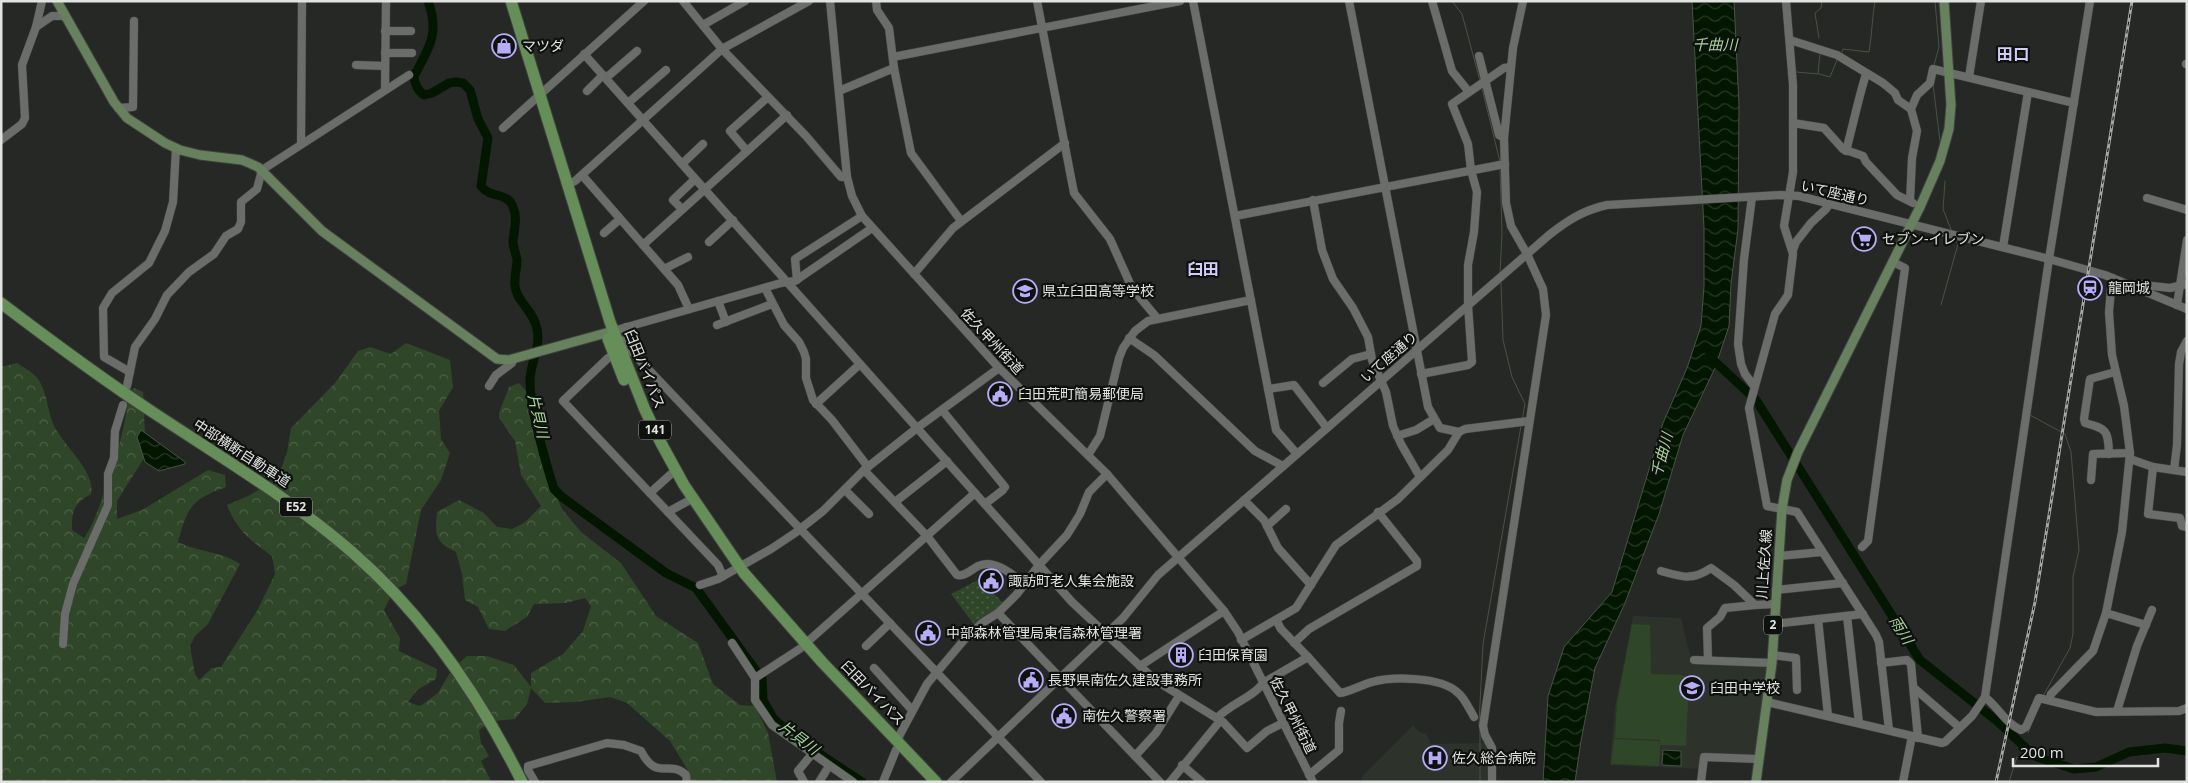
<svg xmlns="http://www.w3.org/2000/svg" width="2188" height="783" font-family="'Open Sans','Noto Sans JP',sans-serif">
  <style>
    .built { fill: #2d332b }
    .grass { fill: #2f4628 }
    .forest { fill: url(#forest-crowns) }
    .park { fill: url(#park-dots) }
    .water { fill: url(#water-waves); stroke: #465443 }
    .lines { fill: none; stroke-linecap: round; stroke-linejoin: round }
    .stream { stroke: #465443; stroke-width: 1 }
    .river { stroke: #031700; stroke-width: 9 }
    .minor-casing { stroke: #414340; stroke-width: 9 }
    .major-casing { stroke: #414340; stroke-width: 11 }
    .highway-casing { stroke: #414340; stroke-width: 13 }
    .minor { stroke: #6a6d69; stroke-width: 8 }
    .major { stroke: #67815f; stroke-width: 9 }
    .highway { stroke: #658e58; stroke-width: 11 }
    .rail-casing { stroke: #a5a7a4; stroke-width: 3 }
    .rail { stroke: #0f110f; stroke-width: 1; stroke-dasharray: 4; stroke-linecap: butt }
    .labels { text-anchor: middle; stroke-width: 4.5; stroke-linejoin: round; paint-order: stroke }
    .shield { fill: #0f110f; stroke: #a2a4a1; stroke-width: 1 }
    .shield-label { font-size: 12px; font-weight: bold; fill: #e1e3e0 }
    .poi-label { font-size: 14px; fill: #e1e3e0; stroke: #0f110f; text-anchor: start }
    .street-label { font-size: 14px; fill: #e1e3e0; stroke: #0f110f }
    .water-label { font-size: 15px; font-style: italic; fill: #a7d29a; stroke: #0f110f }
    .quarter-label { font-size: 16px; font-weight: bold; fill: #d1cdf8; stroke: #0f110f }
  </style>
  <defs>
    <pattern id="forest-crowns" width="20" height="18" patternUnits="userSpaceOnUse" patternTransform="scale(1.25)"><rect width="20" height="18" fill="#2f4628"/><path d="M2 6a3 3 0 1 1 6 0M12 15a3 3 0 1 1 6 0" fill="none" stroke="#4d6147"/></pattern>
    <pattern id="park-dots" width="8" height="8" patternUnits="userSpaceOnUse" patternTransform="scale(1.25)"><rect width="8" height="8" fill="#2f4628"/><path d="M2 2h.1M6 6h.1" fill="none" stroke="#4d6147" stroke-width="1.8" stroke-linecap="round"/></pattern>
    <pattern id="water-waves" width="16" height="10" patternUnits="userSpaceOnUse" patternTransform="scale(1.25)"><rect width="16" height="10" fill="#031700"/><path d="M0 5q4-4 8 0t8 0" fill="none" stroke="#273925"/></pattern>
  </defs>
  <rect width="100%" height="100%" fill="#262825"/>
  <g class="built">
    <polygon points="1633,616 1681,618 1692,663 1768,666 1756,756 1702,755 1701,769 1610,765 1615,707"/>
    <polygon points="1413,725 1419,732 1426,734 1431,744 1486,743 1490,753 1487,782 1361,782 1362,777"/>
  </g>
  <polygon class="grass" points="1632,624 1650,625 1651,674 1683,675 1689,681 1686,746 1660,745 1659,766 1611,764 1614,739 1659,741 1660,744 1660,740 1615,738 1617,704"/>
  <path class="forest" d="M406 343 450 360 453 387 439 411 441 439 450 453 441 480 421 510 406 584 394 590 384 610 400 638 399 651 437 669 436 679 417 690 408 702 420 706 438 693 452 669 467 656H487L514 665 531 687V673L563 654 583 631 591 606 585 598 566 603 534 604 527 617 505 631 489 629 478 607 465 600 462 574 456 552C434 542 435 534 437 512L459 500 484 513 497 527 512 529 524 523 541 506 521 475 515 441 499 418V413L509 387 519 383 527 392 529 414 541 461 562 509 581 532 621 563 656 616 698 643 713 684 740 705 755 706 768 733 777 782H692L687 769 670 741 627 703 610 697 576 702 545 703 531 688 527 704 515 719 493 721 479 730 481 743 489 756 481 761 491 781 493 782H1V367L17 363C23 367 34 373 38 379 49 395 47 416 57 431 67 448 96 474 91 494 73 504 72 511 72 530L84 538C93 525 99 508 104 492 116 458 126 427 129 391L134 388 143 392 146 455 117 501V519L142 510 208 470 225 475 226 487C191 500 188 506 178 542 198 552 221 551 240 564L208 624 195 636 190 646 195 674 199 680 212 668 221 667 257 611 275 574 272 556C250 540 237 531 227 505L248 496 278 478 287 452 291 428 335 383 358 351 370 347 391 354Z"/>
  <polygon class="park" points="980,579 1004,604 976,627 951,594"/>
  <g class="water">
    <polygon points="1692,1 1734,1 1739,105 1738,229 1731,284 1729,326 1715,368 1683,435 1659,514 1625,603 1595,668 1581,741 1575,782 1543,782 1548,696 1564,647 1612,592 1663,423 1687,368 1701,326 1704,286 1704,228"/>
    <polygon points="141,430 185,462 185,464 159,471 145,462 137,437"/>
    <polygon points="1663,750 1681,751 1681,766 1662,765"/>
  </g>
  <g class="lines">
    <g class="stream">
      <polyline points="1452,1 1462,14 1480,81"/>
      <polyline points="1819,38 1815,13 1821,8 1822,1"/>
      <path d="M1842 52 1843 49 1869 52C1872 34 1872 19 1875 1"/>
      <polyline points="1934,65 1939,47 1935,1"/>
      <polyline points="1796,72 1818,74 1820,53"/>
      <polyline points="1819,74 1830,77 1837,60"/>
      <polyline points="1933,84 1940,141"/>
      <polyline points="1482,88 1500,162"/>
      <polyline points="1500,168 1502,233 1500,274"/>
      <polyline points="1945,181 1943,209 1952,232"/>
      <polyline points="1501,283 1503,340 1512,377 1525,404 1522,420"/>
      <polyline points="1941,305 1958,244 1953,238"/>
      <polyline points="2030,415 2065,434 2071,452 2079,550 2073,577 2073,634 2070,648 2043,696"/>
      <polyline points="1479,724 1483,644 1521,426"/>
      <polyline points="1480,728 1480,782"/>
      <polyline points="2028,733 2033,720"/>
      <polyline points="2009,782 2017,757"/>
    </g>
    <g class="river">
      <path d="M428 1C440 34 429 48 414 76 414 83 418 91 424 95L432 93 449 83 456 82 463 83 470 90 478 119 488 138 481 186C490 199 507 191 513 207 518 218 514 230 513 241 513 248 516 253 517 260 517 268 514 277 515 286 516 301 534 311 537 329 541 348 530 363 530 381 530 410 545 460 554 489L562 497 666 573 696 588 762 679 763 700 773 718 794 737 862 782"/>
      <polyline points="1709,356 1756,400 1920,660 1997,721 2029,751 2037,757 2074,769 2096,767 2129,752 2165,748 2187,751"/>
    </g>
    <g class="minor-casing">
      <g id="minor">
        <polyline points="683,1 722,49 806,136 841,177 847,177"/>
        <polyline points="830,1 847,177 852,196 862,216 999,368 1107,474 1224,611 1238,632 1313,782"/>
        <polyline points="876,1 877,10 889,28 894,68 911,153 961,221"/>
        <polyline points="1037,1 1074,193 1110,239 1132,288 1157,318"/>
        <polyline points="1193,1 1276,430 1297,454"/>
        <polyline points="1349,1 1428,407 1440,428 1459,432 1465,429 1529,421"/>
        <polyline points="1432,1 1452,71 1469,92"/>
        <polyline points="1786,1 1793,85 1793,172 1784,226 1793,254 1788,295 1775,314 1749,408 1767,506 1797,512 1876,635 1879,642 1889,730"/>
        <polyline points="703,25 745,1"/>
        <polyline points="36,27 52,16 65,16"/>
        <polyline points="385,31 411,31"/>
        <polyline points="1790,40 1837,55 1883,83 1895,93 1898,100 1911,109 1917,131 1912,158 1910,201"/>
        <polyline points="385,53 412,53"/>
        <polyline points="584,54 1072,602 1155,680 1223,722 1247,748 1267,731 1283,723"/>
        <polyline points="1479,56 1499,135 1504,138"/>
        <polyline points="893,57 1180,1"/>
        <polyline points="2186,64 2187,64"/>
        <polyline points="356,65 385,66"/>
        <polyline points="1969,77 1981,1"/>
        <polyline points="606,78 637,51"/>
        <polyline points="385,90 386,1"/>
        <polyline points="587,91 603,75"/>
        <polyline points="839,91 894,68"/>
        <polyline points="628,103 666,70"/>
        <polyline points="118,108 133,107 134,21"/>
        <polyline points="1911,109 1917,95 1930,83 1933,69 2074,103"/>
        <polyline points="1793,123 1824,128 1843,149 1863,156 1866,162 1897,195 1913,203"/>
        <polyline points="503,128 644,1"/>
        <polyline points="1,140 22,124 25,118 22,65 36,27 42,1"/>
        <polyline points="301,144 302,1"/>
        <polyline points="747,151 730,131 768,97"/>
        <path d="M1846 151C1853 125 1858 100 1866 74"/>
        <polyline points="682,164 703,144"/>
        <polyline points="582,175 678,285 689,309"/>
        <polyline points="567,185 575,181 722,49 809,1"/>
        <polyline points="1752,197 1744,259 1738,344 1741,364 1745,374 1754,386"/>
        <polyline points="2147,198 2187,210"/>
        <polyline points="1313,200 1322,250 1333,279 1353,308 1368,337 1372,360 1386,392 1393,426 1401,444 1420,477"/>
        <polyline points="682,209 673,200 695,179"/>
        <polyline points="1235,216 1505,164"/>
        <polyline points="604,233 620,219"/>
        <polyline points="709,242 733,220"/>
        <polyline points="643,245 787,115"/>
        <polyline points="2003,247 2028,92"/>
        <polyline points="1793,250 1796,242 1811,223 1826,209 1830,203"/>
        <polyline points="664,269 688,257"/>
        <polyline points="914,274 953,228 1065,143"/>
        <polyline points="797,280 795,259 862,216"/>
        <polyline points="2135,284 2170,288 2187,284"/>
        <polyline points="765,288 784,325 799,342 804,352 806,359 806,378 813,400 832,420 868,467"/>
        <polyline points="718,301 726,322"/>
        <polyline points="2177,305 2187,240"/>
        <polyline points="717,325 772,304"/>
        <path d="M626 327C628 335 623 342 629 349L1041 782"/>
        <polyline points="613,331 781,283 795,281 872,228"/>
        <polyline points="1129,338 1154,355 1255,451 1283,466"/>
        <polyline points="614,355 608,358 563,401 718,565 723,576"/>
        <polyline points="130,372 104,357 103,308 112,293 149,263 165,231 173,202 176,148"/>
        <polyline points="1421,374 1468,365 1472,362 1468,305 1468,265 1474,232 1477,192 1471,170 1468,144 1452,104 1504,68 1511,67"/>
        <polyline points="1323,383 1352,359 1371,354"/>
        <polyline points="127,386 135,347 155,319 167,295 189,272 214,254 226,236 238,229 241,222 241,202 257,189 262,170 409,75"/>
        <polyline points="489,386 496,375 512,363 513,359"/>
        <polyline points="1268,389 1294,385 1327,428"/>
        <polyline points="816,404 860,364"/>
        <polyline points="942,410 1005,487"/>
        <polyline points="1397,436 1416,430 1434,419"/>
        <path d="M2109 454C2108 430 2107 429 2085 423L2084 419 2090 379 2115 372"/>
        <polyline points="1088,455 1100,436 1119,358 1123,348 1135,331 1148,321 1251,300"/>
        <polyline points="2130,459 2153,467 2187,472"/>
        <polyline points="2153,467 2148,514 2180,518 2182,526 2187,527"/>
        <path d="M864 470 927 536 957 575C964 577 971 570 978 566 994 558 1013 575 1025 584"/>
        <polyline points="2174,470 2177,445 2179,364 2181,352 2187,341"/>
        <polyline points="2091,480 2093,454 2130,453"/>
        <polyline points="845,490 869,514"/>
        <polyline points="650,493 671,474"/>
        <polyline points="1244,500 1264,520 1278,548 1311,585"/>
        <polyline points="895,502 947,461"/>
        <polyline points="985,504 1003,490"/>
        <polyline points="668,512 688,501"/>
        <polyline points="1267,526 1286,509"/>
        <polyline points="1862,547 1868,541 1905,268 1893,262"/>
        <polyline points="1779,556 1822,552"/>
        <path d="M1661 571C1682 577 1692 581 1711 568L1734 585 1755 605 1775 604"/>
        <polyline points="700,585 718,579 771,549 795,533 823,511 864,470 917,428 999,368"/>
        <polyline points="1776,590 1843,583"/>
        <polyline points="998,613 1160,782"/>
        <polyline points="2106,613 2146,625"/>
        <polyline points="1847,616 1859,723"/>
        <polyline points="1818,619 1828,716"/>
        <polyline points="1276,620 1281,629 1308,657"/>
        <polyline points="1773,624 1863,614"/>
        <polyline points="1241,640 1296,608 1336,545 1398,499 1448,450 1459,432"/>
        <polyline points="732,643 755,678 755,700 772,725 853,782"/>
        <polyline points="1294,643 1309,629 1417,566 1417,561 1378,512"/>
        <polyline points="63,644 65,614 73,584 108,505 108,474 114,458 115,431 123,405"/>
        <polyline points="805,644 975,493"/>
        <polyline points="866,646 890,623"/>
        <polyline points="1772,655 1796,658 1797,690"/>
        <polyline points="1694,660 1772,663"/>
        <polyline points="1708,660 1707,628 1720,617 1725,608 1755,605"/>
        <polyline points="1881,663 1907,660 1911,664 1918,738"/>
        <polyline points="1140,666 1224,611"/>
        <polyline points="874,668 912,710"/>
        <polyline points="755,678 801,648"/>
        <polyline points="1914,688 1959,727"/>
        <path d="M1985 697C1998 707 2005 723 2021 730L2026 727 2039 698 2096 712 2179 711 2187 708"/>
        <polyline points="2049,700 2051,694 2093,651 2106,613 2122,532 2130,453 2124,406 2112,355 2109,312 2112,278"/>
        <polyline points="1767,702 1942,743 1945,742 1972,716 1985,697 2049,259 2090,1"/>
        <polyline points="2117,711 2137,646 2152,610"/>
        <path d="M1217 718C1230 704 1255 696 1263 683L1308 657 1340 693C1346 693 1364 684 1372 682 1392 676 1441 677 1457 692 1465 698 1469 709 1474 717"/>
        <polyline points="897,740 927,684 964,640 982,623 998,613 1017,594 1039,565 1067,535 1080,514 1089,492 1107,474"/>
        <polyline points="1135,756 1156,733 1179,696"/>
        <polyline points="1182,765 1202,782"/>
        <polyline points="1309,775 1339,750 1339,723 1341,711"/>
        <path d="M535 782 528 770V766L607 743 624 745 641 751C657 782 669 759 686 775L687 782"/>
        <polyline points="804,782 798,771 812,754"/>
        <polyline points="819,782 829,766"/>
        <polyline points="883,782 896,750"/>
        <path d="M951 782 1123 618 1158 575 1549 235C1568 220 1584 210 1607 205L1781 195 1799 196 2049 259 2105 275 2187 309"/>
        <polyline points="1170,782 1220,721"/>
        <polyline points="1492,782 1492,748 1485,735 1483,726 1546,315 1543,289 1527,254 1511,226 1506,203 1504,138 1513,48 1523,1"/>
        <polyline points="1701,782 1704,757 1758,759"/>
        <polyline points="1903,782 1912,736"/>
      </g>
    </g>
    <g class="major-casing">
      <g id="major">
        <polyline points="57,1 114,102 127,118 165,143 180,150 200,155 242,160 258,167 322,231 497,359 509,360 613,331"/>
        <polyline points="1756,782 1772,663 1782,509 1787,480 1798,452 1920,207 1940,161 1949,129 1951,105 1944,1"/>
      </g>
    </g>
    <g class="highway-casing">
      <g id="highway">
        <polyline points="511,1 610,322 645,410 661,443 684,485 744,573 822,662 936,782"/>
        <path d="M1 303C51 341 102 379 154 413 222 458 291 499 352 552 424 615 480 697 522 782"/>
        <polyline points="608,339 624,380"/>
      </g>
    </g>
    <use href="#minor" class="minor"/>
    <use href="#major" class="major"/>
    <use href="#highway" class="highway"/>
    <g class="rail-casing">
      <polyline id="rail" points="1996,782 2035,602 2132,1"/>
    </g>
    <use href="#rail" class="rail"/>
  </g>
  <defs>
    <g id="shop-ring" transform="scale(1.25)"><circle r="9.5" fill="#0f110f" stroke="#b6acf8" stroke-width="1.5"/><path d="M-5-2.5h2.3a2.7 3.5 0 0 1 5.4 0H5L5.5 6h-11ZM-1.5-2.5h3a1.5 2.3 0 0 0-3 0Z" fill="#b6acf8"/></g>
    <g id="supermarket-ring" transform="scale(1.25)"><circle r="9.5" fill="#0f110f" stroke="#b6acf8" stroke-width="1.5"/><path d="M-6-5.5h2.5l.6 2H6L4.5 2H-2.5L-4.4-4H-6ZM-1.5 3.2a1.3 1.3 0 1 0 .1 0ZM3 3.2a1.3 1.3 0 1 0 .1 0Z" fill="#b6acf8"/></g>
    <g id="station-ring" transform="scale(1.25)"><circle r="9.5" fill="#0f110f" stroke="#b6acf8" stroke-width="1.5"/><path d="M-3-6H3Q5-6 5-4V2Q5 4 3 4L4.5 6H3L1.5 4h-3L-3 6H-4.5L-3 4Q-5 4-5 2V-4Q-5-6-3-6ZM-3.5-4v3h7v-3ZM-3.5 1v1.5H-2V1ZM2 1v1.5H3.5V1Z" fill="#b6acf8"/></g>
    <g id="school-ring" transform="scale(1.25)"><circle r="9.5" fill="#0f110f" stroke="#b6acf8" stroke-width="1.5"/><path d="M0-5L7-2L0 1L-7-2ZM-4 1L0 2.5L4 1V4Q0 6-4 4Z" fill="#b6acf8"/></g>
    <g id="civic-ring" transform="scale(1.25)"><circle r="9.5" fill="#0f110f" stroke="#b6acf8" stroke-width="1.5"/><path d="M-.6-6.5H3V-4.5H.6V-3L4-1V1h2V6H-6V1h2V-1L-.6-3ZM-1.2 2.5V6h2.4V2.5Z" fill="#b6acf8"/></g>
    <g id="building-ring" transform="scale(1.25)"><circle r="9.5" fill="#0f110f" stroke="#b6acf8" stroke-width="1.5"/><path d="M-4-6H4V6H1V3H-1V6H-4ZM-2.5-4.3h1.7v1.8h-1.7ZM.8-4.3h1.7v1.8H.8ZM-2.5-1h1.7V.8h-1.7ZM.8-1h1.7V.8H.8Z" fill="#b6acf8"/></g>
    <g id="hospital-ring" transform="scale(1.25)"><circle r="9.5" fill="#0f110f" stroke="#b6acf8" stroke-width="1.5"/><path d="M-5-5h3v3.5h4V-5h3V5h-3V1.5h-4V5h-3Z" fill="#b6acf8"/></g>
  </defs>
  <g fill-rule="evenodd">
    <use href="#shop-ring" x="504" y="46"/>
    <use href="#supermarket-ring" x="1864" y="239"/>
    <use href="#station-ring" x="2090" y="288"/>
    <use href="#school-ring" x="1025" y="291"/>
    <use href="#civic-ring" x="1000" y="394"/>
    <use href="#civic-ring" x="991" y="581"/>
    <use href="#civic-ring" x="928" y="633"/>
    <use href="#building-ring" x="1181" y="655"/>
    <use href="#civic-ring" x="1031" y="680"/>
    <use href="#school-ring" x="1692" y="688"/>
    <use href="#civic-ring" x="1064" y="716"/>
    <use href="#hospital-ring" x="1435" y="758"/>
  </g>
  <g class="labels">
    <g class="shield">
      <rect x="639" y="420.5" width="32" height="19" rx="4"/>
      <rect x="280" y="497.5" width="32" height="19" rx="4"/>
      <rect x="1764" y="615.5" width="18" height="19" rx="4"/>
    </g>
    <g class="shield-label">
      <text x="655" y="434">141</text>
      <text x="296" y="511">E52</text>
      <text x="1773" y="629">2</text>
    </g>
    <g class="poi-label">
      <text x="522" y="51">マツダ</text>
      <text x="1882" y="244">セブン-イレブン</text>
      <text x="2108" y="293">龍岡城</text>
      <text x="1042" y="296">県立臼田高等学校</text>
      <text x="1018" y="399">臼田荒町簡易郵便局</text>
      <text x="1008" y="586">諏訪町老人集会施設</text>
      <text x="946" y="638">中部森林管理局東信森林管理署</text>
      <text x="1198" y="660">臼田保育園</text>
      <text x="1048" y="685">長野県南佐久建設事務所</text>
      <text x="1710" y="693">臼田中学校</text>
      <text x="1082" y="721">南佐久警察署</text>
      <text x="1452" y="763">佐久総合病院</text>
    </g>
    <g class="street-label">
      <text transform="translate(1835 193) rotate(13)" y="5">いて座通り</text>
      <text transform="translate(992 341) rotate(47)" y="5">佐久甲州街道</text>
      <text transform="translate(1389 357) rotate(-41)" y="5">いて座通り</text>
      <text transform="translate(645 369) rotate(68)" y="5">臼田バイパス</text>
      <text transform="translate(242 453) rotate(33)" y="5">中部横断自動車道</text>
      <text transform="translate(1764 564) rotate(-86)" y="5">川上佐久線</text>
      <text transform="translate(873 693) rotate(46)" y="5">臼田バイパス</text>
      <text transform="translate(1293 715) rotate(63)" y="5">佐久甲州街道</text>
    </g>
    <g class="water-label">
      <text x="1715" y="50">千曲川</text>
      <text transform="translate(538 416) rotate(77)" y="5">片貝川</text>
      <text transform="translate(1662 455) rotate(-75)" y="5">千曲川</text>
      <text transform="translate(1901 630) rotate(58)" y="5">雨川</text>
      <text transform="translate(799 738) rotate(37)" y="5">片貝川</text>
    </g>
    <g class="quarter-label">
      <text x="2013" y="60">田口</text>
      <text x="1203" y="275">臼田</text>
    </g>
  </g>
  <rect width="2188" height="783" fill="none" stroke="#e1e3e0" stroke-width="5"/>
  <path d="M2013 758v8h145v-8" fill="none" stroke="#e1e3e0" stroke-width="2.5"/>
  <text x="2020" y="758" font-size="15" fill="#e1e3e0" stroke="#0f110f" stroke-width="4" paint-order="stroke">200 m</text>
</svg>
